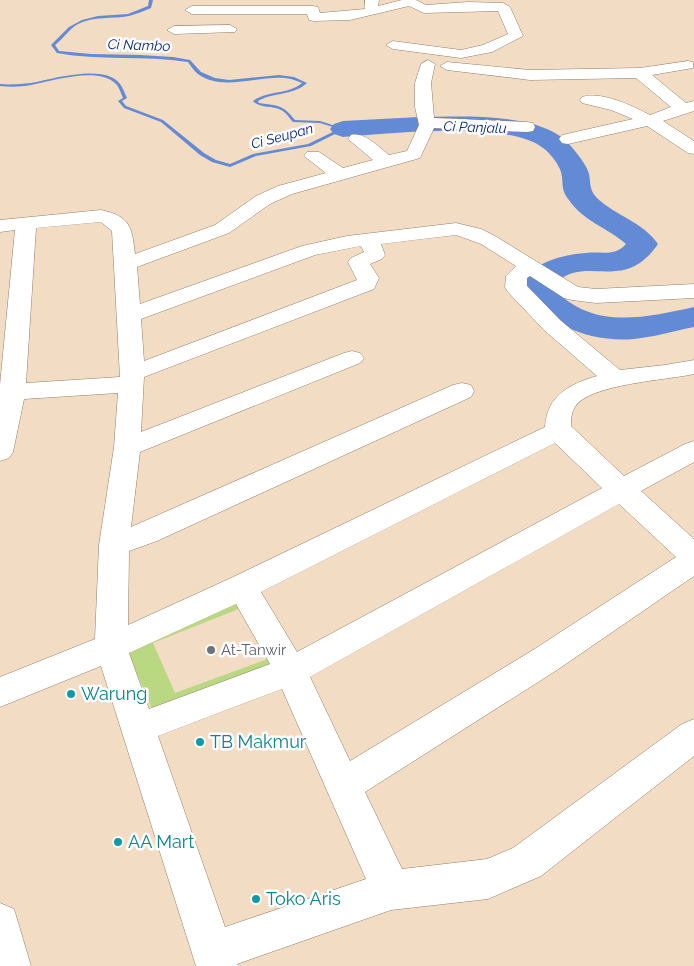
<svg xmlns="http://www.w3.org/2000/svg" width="694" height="966" font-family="Raleway,sans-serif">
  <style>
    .green { fill: #bad782 }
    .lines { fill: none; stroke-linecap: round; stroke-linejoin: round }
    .stream { fill: #638ad4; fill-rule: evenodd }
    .river { fill: #638ad4; fill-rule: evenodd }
    .minor-casing { stroke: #927f68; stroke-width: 1 }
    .minor { fill: #fff; fill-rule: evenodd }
    .worship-dot { fill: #6b7280; stroke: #fff; stroke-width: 2 }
    .culture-dot { fill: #0f9aa8; stroke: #fff; stroke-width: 2 }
    .labels { text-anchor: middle; stroke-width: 5; stroke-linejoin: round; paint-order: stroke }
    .far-water-label { font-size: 14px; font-style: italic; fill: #002379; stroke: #fff }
    .worship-label { font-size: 15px; fill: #5b616d; stroke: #fff; text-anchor: start }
    .near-culture-label { font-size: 18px; fill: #0d838f; stroke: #fff; text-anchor: start }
  </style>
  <rect width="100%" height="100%" fill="#f2ddc4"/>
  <polygon class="green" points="236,600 241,608 153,643 175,693 270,658 273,666 153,711 125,646"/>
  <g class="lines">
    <path class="stream" d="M149 0H153L151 8C144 11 136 14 129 16 112 19 94 16 78 24 69 29 63 39 55 45L59 51 91 54 140 55 173 57 190 60 201 72 215 78 229 80 279 75 294 77 307 83C293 96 273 92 258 101L259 103C279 106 282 104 295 120L320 121 345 129 311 146 256 156 230 167 212 162 200 155 161 122 124 108 118 101 123 98C121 93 119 87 116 84 98 66 53 81 31 85 21 87 11 87 0 86V84C11 85 20 84 31 83 52 79 105 63 120 84 123 88 125 94 127 98L122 101 126 106 163 120 204 153 216 160 230 164 253 154 308 144 339 129 320 123 293 122C289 118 286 112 281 110 272 105 260 109 253 101 268 90 288 95 302 83 299 82 295 80 291 79 263 73 223 93 198 74 194 71 191 66 188 62 144 55 100 61 57 53L51 45 69 27 82 20 98 16 128 14 148 6Z"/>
    <path class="river" d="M419 117C460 117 541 111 570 145 576 152 587 165 589 174 591 184 589 190 597 198 616 216 643 222 658 244 622 296 586 251 552 286 590 331 644 318 694 307V327C674 331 654 337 634 339 588 343 544 323 518 286 534 263 558 255 586 253 601 251 615 257 626 244 608 228 583 221 569 200 560 189 564 183 561 172 558 163 550 153 543 148 509 120 387 134 343 137L334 134 330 129 334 124 343 121Z"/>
    <g class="minor-casing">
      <g id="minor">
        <polygon points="365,0 379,0 378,6 402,0 416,0 426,5 468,2 503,3 510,7 523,36 492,52 461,58 393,49 386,45 393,41 461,50 483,45 508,34 498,11 424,13 409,6 350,20 314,21 309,20 307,14 192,14 185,10 192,6 313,6 318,7 320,13 365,9"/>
        <polygon points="230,25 237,29 235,32 174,34 167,30 174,26"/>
        <path d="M428 60 435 64 431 83 434 118 527 122 533 123 535 127 533 131 527 132 434 128 420 158 292 194 270 204 229 233 137 267 140 304 302 246 347 236 456 223 481 229 495 236 578 287 596 289 694 284V298L596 303 572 300 564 298 530 276 527 278V286L560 320 620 370 665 365 694 360V374C668 380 588 384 575 407 571 413 571 420 571 426L624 476 685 444 694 441V462L641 491 694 539V576L557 670 365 792 402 869 487 859 513 848 682 724 694 719V756L541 876 488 899 391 910 237 964 238 966H196L101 666 0 707V677L95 639 99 545 114 447 118 393 24 399 13 452 9 458 0 461V385L15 230 0 232V220L101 210C130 216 132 227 135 254L215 225 256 196 278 186 326 173 304 156 307 152H319L343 168 373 160 348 139 351 135C366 132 378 147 389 155L407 151 419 125 415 107V83L421 64ZM101 222 112 231 120 377 26 383 36 228ZM456 235 481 244 516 266 506 276 505 287 508 292 544 330 597 376C570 384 547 395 545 427L231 578 128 625 129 551 157 541 471 397 474 391 471 385 462 383 453 385 131 527 140 452 360 363 364 358 360 353 352 351 344 353 141 432 144 377 374 289 379 278 370 264 382 259 385 255 381 244ZM361 246 364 252 351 258 348 262 357 280 144 361 141 319 315 255ZM555 443 602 488 297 652 261 592ZM619 504 676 557 533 650 350 761 310 677ZM236 604 270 664 149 709 129 653ZM282 689 366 879 225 927 158 736Z"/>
        <path d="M688 61 693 62V68L652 75 686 103 694 101V111L663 121 694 141V154L688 153 647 126 568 144 562 143 559 139 562 135 633 119 611 110 582 103 580 100 582 97C603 91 632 106 650 115L671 107 636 78 530 80 447 70 440 66 447 62 530 70 640 68Z"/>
        <polygon points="0,903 14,909 31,966 0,966"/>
      </g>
    </g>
    <use href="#minor" class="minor"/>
  </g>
  <circle class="worship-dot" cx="211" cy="650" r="5"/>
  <g class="culture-dot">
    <circle cx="71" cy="694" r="5"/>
    <circle cx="200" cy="742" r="5"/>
    <circle cx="118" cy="842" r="5"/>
    <circle cx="256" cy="899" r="5"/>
  </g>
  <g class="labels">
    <g class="far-water-label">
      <text transform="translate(139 45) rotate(2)" y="5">Ci Nambo</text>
      <text transform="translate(475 127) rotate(2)" y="5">Ci Panjalu</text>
      <text transform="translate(282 136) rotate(-15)" y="5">Ci Seupan</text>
    </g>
    <g class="worship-label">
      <text x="221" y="655">At-Tanwir</text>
    </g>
    <g class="near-culture-label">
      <text x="81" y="700">Warung</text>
      <text x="210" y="748">TB Makmur</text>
      <text x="128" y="848">AA Mart</text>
      <text x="266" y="905">Toko Aris</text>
    </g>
  </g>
</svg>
